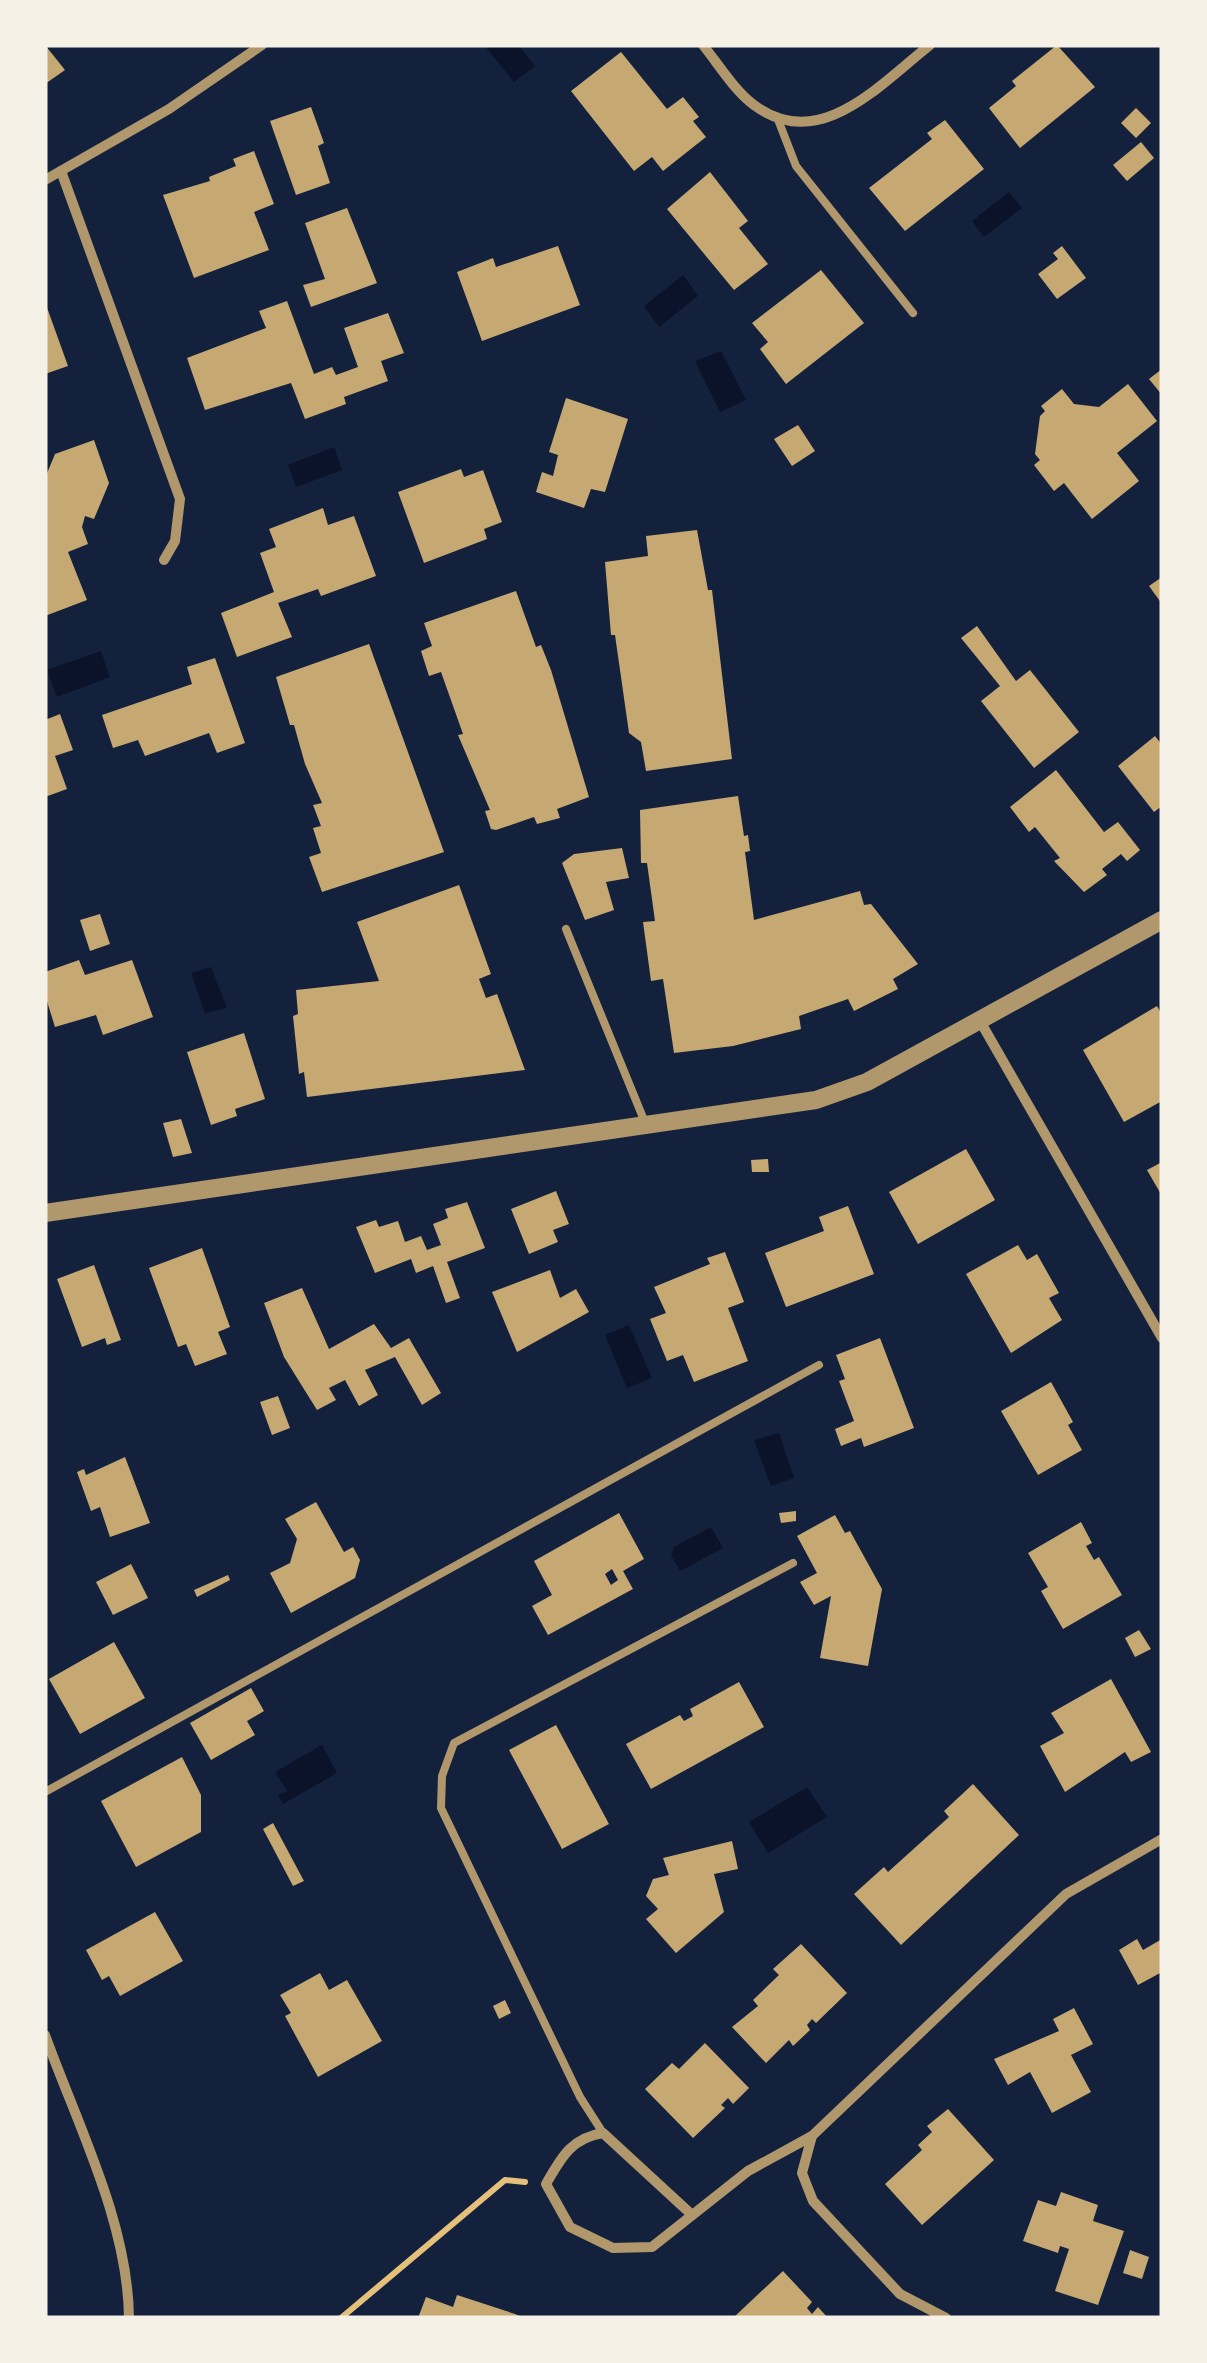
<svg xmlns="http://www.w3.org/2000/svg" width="1207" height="2363" font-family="'Exo 2',sans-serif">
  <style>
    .water { fill: #0b132b }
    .building { fill: #c6a872; fill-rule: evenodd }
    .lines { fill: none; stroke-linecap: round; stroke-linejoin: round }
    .path { stroke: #e5c07b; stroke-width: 6 }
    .service { stroke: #b1986c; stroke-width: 8 }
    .minor { stroke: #b1986c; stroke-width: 10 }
    .tertiary { stroke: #b1986c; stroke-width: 18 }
  </style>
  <rect width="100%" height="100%" fill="#14213d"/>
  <g class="water">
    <polygon points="484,45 518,45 535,66 514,82"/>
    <polygon points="1009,192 1022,208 984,237 972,221"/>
    <polygon points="683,275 698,296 659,327 644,306"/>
    <polygon points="721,351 746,400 720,412 695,361"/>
    <polygon points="334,447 342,470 296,487 288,465"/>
    <polygon points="101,651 110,677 57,697 47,670"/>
    <polygon points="211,967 227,1008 205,1013 191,973"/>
    <polygon points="629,1325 652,1378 627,1388 605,1335"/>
    <polygon points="779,1433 794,1478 771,1486 754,1440"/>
    <polygon points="711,1527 723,1548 680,1571 671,1555 674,1547"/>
    <polygon points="322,1745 337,1773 283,1804 278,1795 287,1791 275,1772"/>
    <polygon points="807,1787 827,1817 768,1853 749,1822"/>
  </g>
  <g class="building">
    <polygon points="45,45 65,70 45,84"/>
    <polygon points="1057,45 1095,87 1020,148 989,108 1016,86 1012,81"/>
    <polygon points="621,52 667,109 683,97 699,117 693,121 706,137 663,171 652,157 634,171 571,91"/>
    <polygon points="311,107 324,143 318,146 330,183 296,195 270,121"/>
    <polygon points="1136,108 1151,123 1136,138 1121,123"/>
    <polygon points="945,120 984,169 905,231 869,188 932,139 927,133"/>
    <polygon points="1141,142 1154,158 1127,181 1113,165"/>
    <polygon points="254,151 274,204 254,212 269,250 194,278 163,195 210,181 209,177 236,166 233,159"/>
    <polygon points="710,172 748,221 739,228 768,264 734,290 667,209"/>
    <polygon points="347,208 377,283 311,307 303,285 325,279 305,223"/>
    <polygon points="558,246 580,305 482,341 457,272 493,258 496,267"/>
    <polygon points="1062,246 1086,278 1057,299 1038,274 1058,259 1053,253"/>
    <polygon points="821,270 864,323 786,384 760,349 768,342 752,323"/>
    <polygon points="287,301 314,374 332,367 336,375 358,367 344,328 388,313 404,353 381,361 388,381 344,397 346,404 305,419 291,383 205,410 187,358 266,328 259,311"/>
    <polygon points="45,302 68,366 45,374"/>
    <polygon points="1162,369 1162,395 1149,379"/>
    <polygon points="1128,384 1157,421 1117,453 1139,481 1092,519 1064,483 1054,491 1034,465 1040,460 1035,454 1040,416 1045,411 1041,406 1062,389 1074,404 1099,407"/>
    <polygon points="566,398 628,419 605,492 591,489 584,508 536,492 542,472 553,476 558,455 549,452"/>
    <polygon points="798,425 815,451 792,466 774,439"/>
    <polygon points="94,440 109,483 94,519 85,516 82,527 88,544 68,552 87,600 45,616 45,478 55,454"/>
    <polygon points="461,469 464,477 483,470 502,522 484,529 487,539 424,563 398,492"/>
    <polygon points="323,508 328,525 354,516 376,576 321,596 318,589 278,603 292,637 237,657 221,613 274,592 260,553 276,547 269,529"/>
    <polygon points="697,530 708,590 712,590 732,759 646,771 641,742 629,733 615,635 611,635 605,562 648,556 646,536"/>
    <polygon points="1162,577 1162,604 1149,586"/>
    <polygon points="516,591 536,647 541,645 551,670 589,797 557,809 560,818 537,824 534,817 496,830 491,829 485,811 490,810 458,735 463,734 441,672 429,676 421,651 432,646 424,623"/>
    <polygon points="977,626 1016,681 1030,670 1079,732 1034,768 981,701 1000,686 961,638"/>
    <polygon points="369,644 444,852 322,892 309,857 321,853 313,828 321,826 313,805 322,803 305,764 294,725 290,725 276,677"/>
    <polygon points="215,658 245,743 217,753 209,733 145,756 138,740 113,748 102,715 192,684 187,667"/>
    <polygon points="60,714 73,750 55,756 67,789 45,797 45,720"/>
    <polygon points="1155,736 1162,745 1162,806 1154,812 1118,766"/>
    <polygon points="1056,770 1104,832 1118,822 1140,850 1127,861 1121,854 1102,869 1107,875 1084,892 1054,861 1060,858 1035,827 1029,832 1010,807"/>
    <polygon points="738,796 744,836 748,835 750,851 745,852 754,920 860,891 864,905 871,904 918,964 893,979 898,989 854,1011 848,999 799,1016 801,1029 733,1046 674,1053 663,979 651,981 643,922 655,921 647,863 641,863 640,810"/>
    <polygon points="622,848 629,878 606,882 614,910 585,920 562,863 574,854"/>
    <polygon points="459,885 491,974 479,979 486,998 497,994 525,1070 307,1097 304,1072 299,1074 293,1016 298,1014 296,990 379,981 357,922"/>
    <polygon points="100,914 110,944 90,951 80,920"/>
    <polygon points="79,960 85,975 132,960 153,1017 103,1035 96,1015 55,1027 45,995 45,972"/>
    <polygon points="1157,1006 1162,1015 1162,1101 1124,1122 1083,1050"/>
    <polygon points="244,1033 265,1099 235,1109 237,1116 211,1125 187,1052"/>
    <polygon points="181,1119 192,1153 173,1157 163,1123"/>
    <polygon points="966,1149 995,1200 918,1244 889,1192"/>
    <polygon points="768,1159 769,1172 752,1172 751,1160"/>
    <polygon points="1162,1162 1162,1196 1147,1170"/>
    <polygon points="556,1191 569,1224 553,1230 558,1242 529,1254 511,1209"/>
    <polygon points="467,1202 485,1248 447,1262 460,1298 446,1303 433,1266 416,1273 411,1259 375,1273 356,1227 376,1220 379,1227 398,1221 405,1242 421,1236 427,1250 441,1245 433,1224 448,1218 445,1209"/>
    <polygon points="848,1206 874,1274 786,1307 765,1253 824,1231 819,1217"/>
    <polygon points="1018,1245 1027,1260 1037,1254 1059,1293 1049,1298 1062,1320 1011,1353 966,1274"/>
    <polygon points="202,1248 230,1327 218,1332 227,1354 195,1366 186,1344 178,1347 149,1268"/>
    <polygon points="725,1252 744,1302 728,1308 748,1361 694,1382 683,1355 667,1361 650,1319 666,1313 654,1287 710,1264 707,1258"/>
    <polygon points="94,1265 121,1340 107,1345 105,1338 82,1347 57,1279"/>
    <polygon points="550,1270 560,1298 576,1289 589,1312 517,1352 492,1292"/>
    <polygon points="302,1288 329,1349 374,1324 391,1348 409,1338 441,1393 422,1405 395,1357 365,1370 378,1395 359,1406 345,1380 329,1388 336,1400 317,1410 284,1357 264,1303"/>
    <polygon points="880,1338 914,1428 864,1447 861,1438 841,1446 835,1429 854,1421 839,1381 845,1379 836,1355"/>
    <polygon points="1051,1382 1073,1422 1068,1425 1082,1450 1038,1475 1001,1411"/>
    <polygon points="278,1396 290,1428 272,1435 260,1402"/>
    <polygon points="125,1457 150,1523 110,1537 100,1507 91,1511 77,1472 84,1469 86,1475"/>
    <polygon points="316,1502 344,1552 353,1547 360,1560 355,1578 291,1613 270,1573 290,1563 297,1539 285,1519"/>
    <polygon points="796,1511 796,1521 781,1523 779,1513"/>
    <path d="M619 1513 644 1559 623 1571 633 1589 548 1635 532 1606 552 1595 534 1561ZM612 1569 618 1580 611 1585 605 1574Z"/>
    <polygon points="835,1515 845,1533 850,1531 882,1589 868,1666 820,1658 831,1596 814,1605 800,1582 817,1573 797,1536"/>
    <polygon points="1081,1522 1092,1543 1086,1546 1094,1560 1099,1557 1122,1595 1063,1629 1041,1591 1048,1587 1028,1553"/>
    <polygon points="131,1564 148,1598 113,1615 96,1582"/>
    <polygon points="228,1575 230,1580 197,1597 194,1590"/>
    <polygon points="1139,1630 1151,1649 1135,1657 1125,1638"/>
    <polygon points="114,1642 145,1698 80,1734 49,1679"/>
    <polygon points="1111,1679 1151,1752 1131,1762 1125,1752 1065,1792 1040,1746 1064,1733 1051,1713"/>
    <polygon points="739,1682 764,1727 651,1789 626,1744 680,1715 684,1721 693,1716 690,1709"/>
    <polygon points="251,1688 264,1711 247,1721 255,1735 211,1760 190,1723"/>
    <polygon points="556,1725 609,1824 562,1849 509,1750"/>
    <polygon points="182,1757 201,1795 201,1832 136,1867 101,1801"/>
    <polygon points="973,1784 1019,1835 901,1945 854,1894 884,1867 888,1872 949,1817 944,1811"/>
    <polygon points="273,1823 304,1881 293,1886 263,1829"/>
    <polygon points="732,1841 738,1869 714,1874 724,1912 676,1953 646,1919 658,1909 646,1896 653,1879 669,1875 663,1858"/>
    <polygon points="155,1912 183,1961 120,1996 109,1976 102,1980 86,1950"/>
    <polygon points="1137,1939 1143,1950 1162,1939 1162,1972 1138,1985 1119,1950"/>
    <polygon points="801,1944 847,1993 816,2023 812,2019 807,2025 810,2030 793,2046 789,2040 766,2063 732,2027 758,2006 753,2000 779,1975 773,1969"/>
    <polygon points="320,1973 329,1990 347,1980 382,2041 318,2077 285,2016 291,2013 280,1995"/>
    <polygon points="505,2000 511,2013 499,2019 493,2006"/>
    <polygon points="1074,2008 1093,2044 1071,2055 1091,2092 1052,2113 1030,2072 1008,2085 994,2059 1059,2031 1053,2019"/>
    <polygon points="705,2043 749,2088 733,2104 728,2098 721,2105 725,2108 693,2138 645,2089 672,2063 679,2069"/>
    <polygon points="948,2109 994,2160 922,2225 885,2184 922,2150 918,2145 932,2132 927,2126"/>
    <polygon points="1061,2192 1098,2205 1093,2221 1124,2231 1098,2305 1055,2291 1069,2249 1060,2246 1058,2253 1023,2241 1038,2200 1056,2206"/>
    <polygon points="1130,2250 1149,2257 1142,2279 1123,2273"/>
    <polygon points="783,2271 812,2302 807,2308 812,2314 818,2307 828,2318 733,2318"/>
    <polygon points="457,2295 515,2314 525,2318 418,2318 426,2297 453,2307"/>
  </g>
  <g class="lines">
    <polyline class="path" points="341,2318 505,2180 525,2182"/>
    <g class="service">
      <polyline points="777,117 796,166 913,313"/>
      <polyline points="566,929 646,1125"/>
      <polyline points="45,1792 819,1365"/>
      <polyline points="603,2133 580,2097 441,1808 442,1776 454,1743 793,1563"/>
    </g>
    <g class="minor">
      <path d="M703 45C719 65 734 90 754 105 820 154 880 84 930 45"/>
      <polyline points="61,171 180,499 175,541 164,560"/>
      <polyline points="45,180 169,109 262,45"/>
      <polyline points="980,1021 1162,1338"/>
      <path d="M45 2035C77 2124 128 2222 129 2318"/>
      <path d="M691 2214 603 2133C571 2138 561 2158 546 2184L570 2227 613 2248 652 2247 748 2171 812 2136"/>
      <polyline points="946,2318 900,2294 813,2201 802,2173 812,2136 1066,1894 1162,1839"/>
    </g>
    <polyline class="tertiary" points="45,1213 816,1100 867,1082 1162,920"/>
  </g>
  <rect width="1207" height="2363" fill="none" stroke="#f6f1e7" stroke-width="95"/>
</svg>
